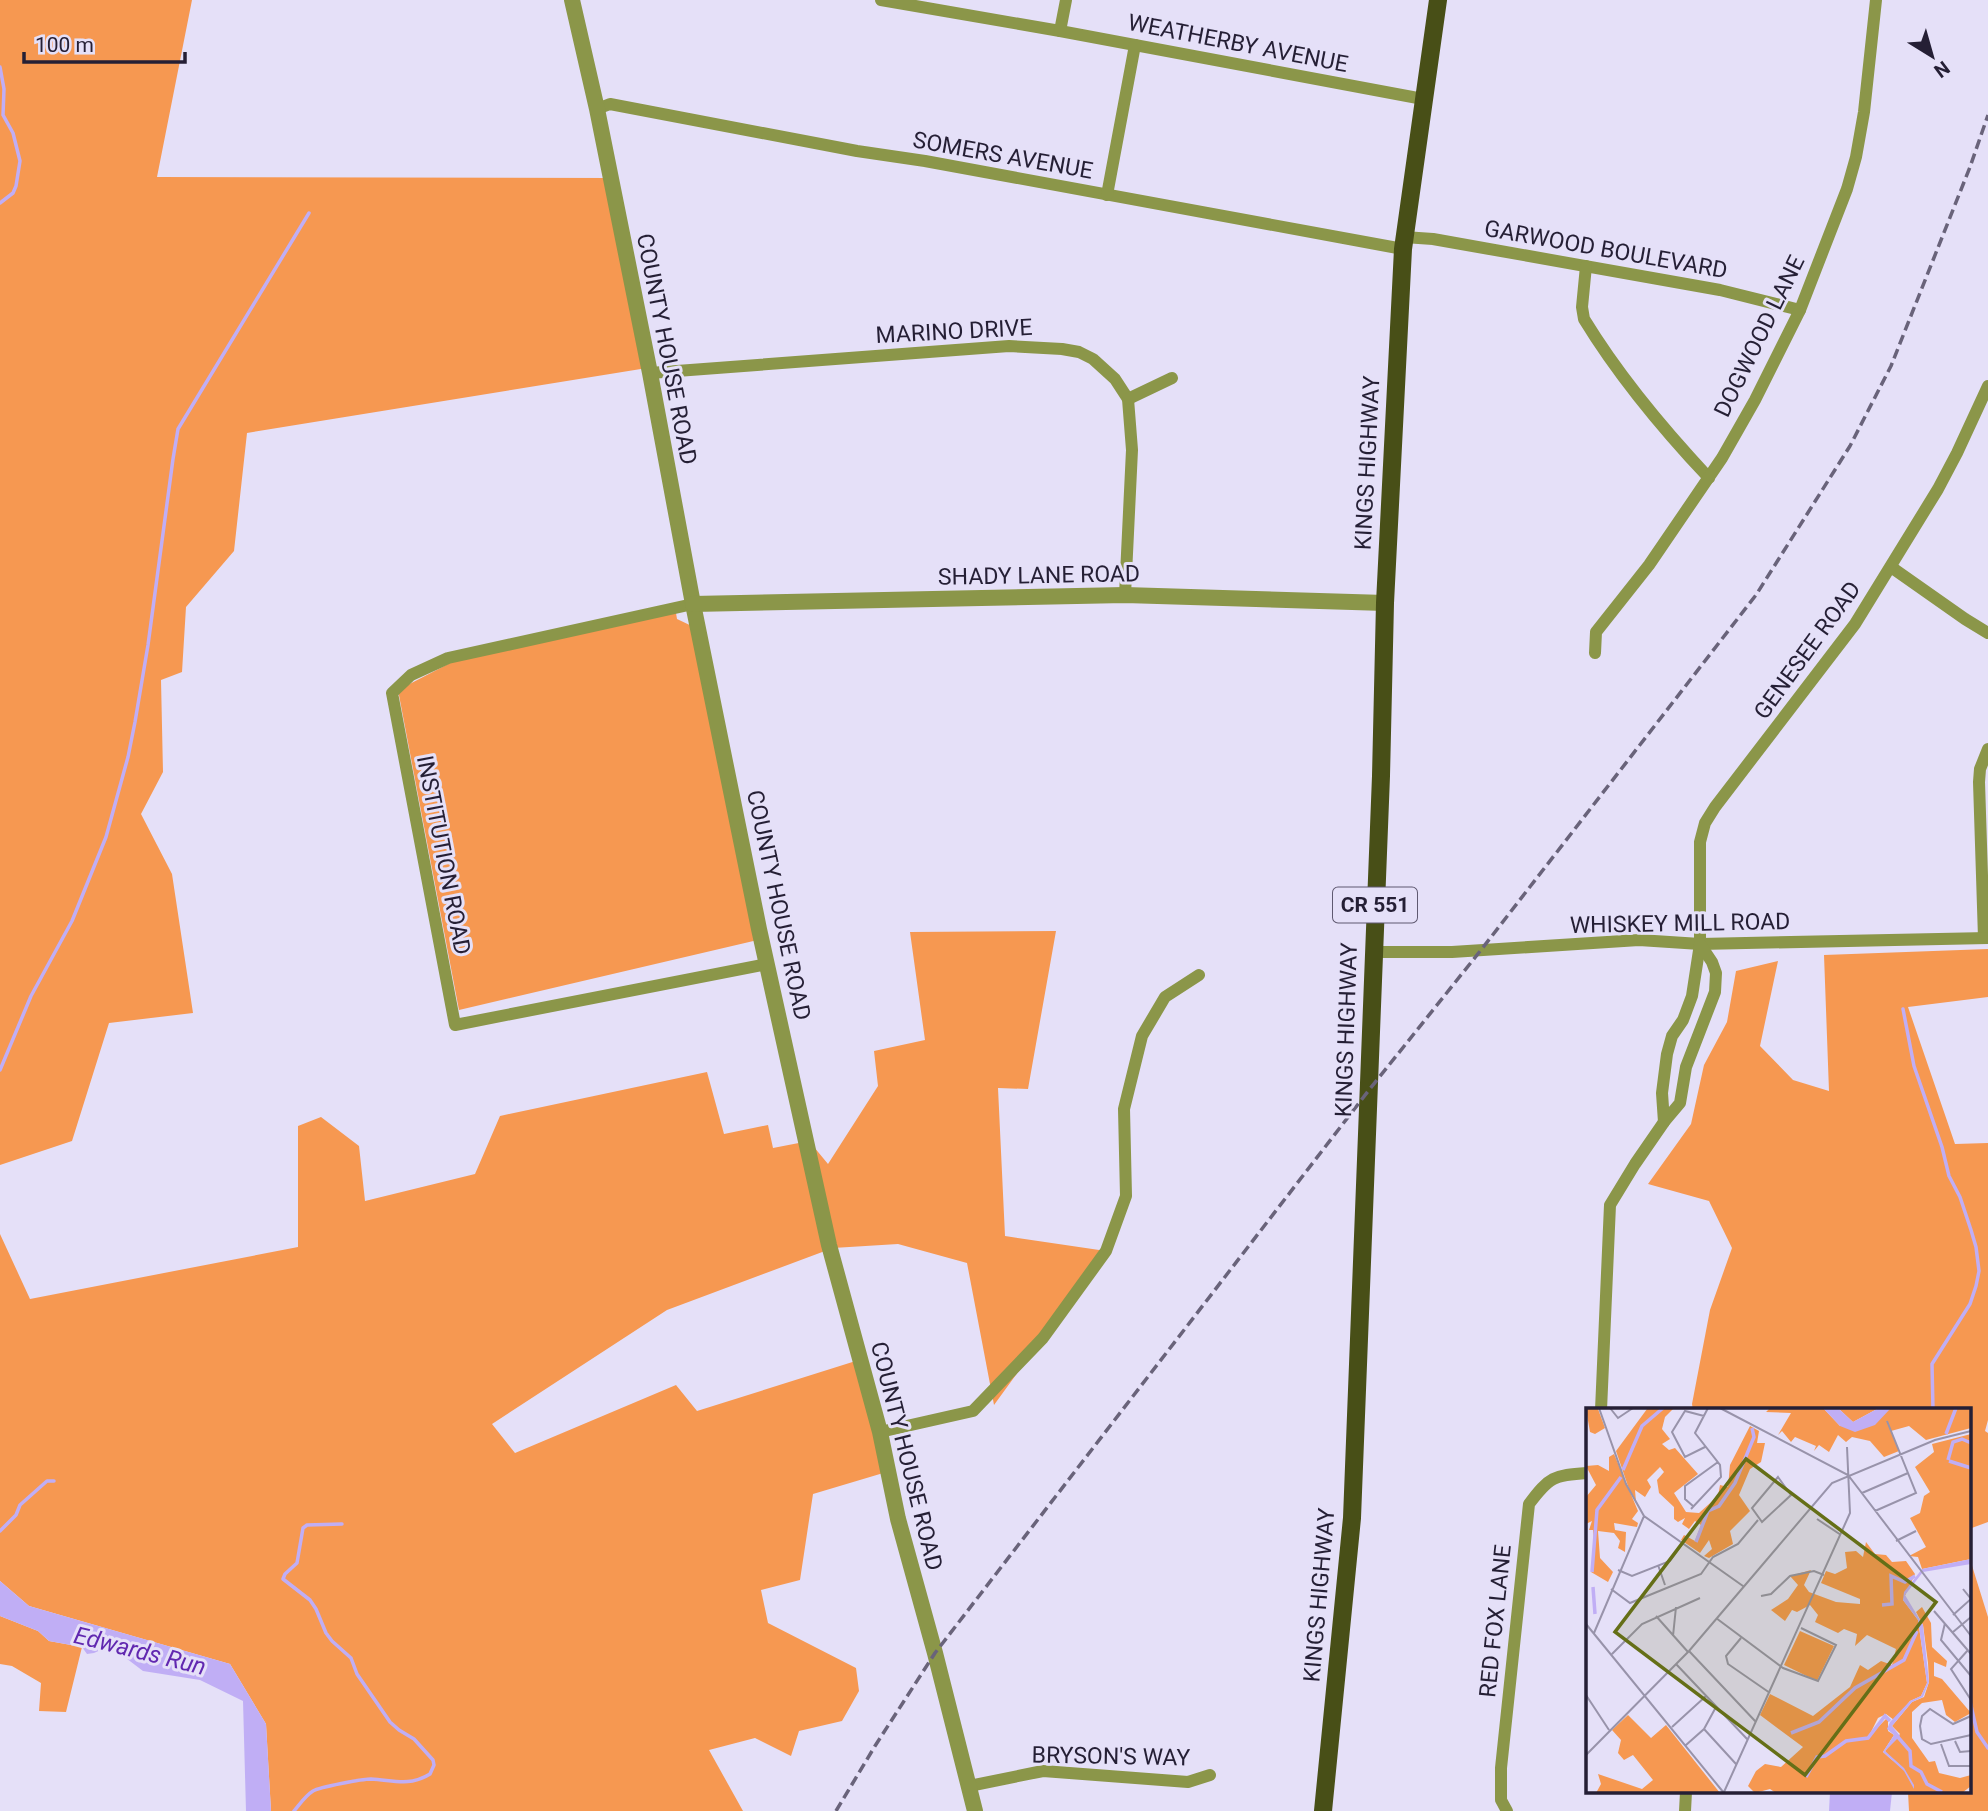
<svg xmlns="http://www.w3.org/2000/svg" width="1988" height="1811" font-family="Roboto,sans-serif">
  <style>
    .green { fill: #f69851 }
    .water { fill: #c0aef5 }
    .lines { fill: none; stroke-linecap: round; stroke-linejoin: round }
    .stream { stroke: #c0aef5; stroke-width: 3.5 }
    .minor { stroke: #8b9649; stroke-width: 12 }
    .tertiary { stroke: #8b9649; stroke-width: 16 }
    .primary { stroke: #484f17; stroke-width: 18 }
    .rail { stroke: #69637a; stroke-width: 3.5; stroke-dasharray: 10 5; stroke-linecap: butt }
    .labels { text-anchor: middle; stroke-width: 6; stroke-linejoin: round; paint-order: stroke }
    .shield { fill: #e5e0f8; stroke: #5f5970; stroke-width: 2 }
    .shield-label { font-size: 21px; font-weight: bold; fill: #251f35 }
    .street-label { font-size: 23px; fill: #251f35; stroke: #e5e0f8 }
    .water-label { font-size: 24px; font-style: italic; fill: #6128b0; stroke: #e5e0f8 }
    .inset-river { fill: none; stroke: #c0aef5; stroke-width: 3.5 }
    .inset-road { fill: none; stroke: #9893aa; stroke-width: 2 }
    .view { fill: #656f17; fill-opacity: 0.15; stroke: #656f17; stroke-width: 3.5 }
    .inset-edge { fill: none; stroke: #251f35; stroke-width: 3.5 }
  </style>
  <rect width="100%" height="100%" fill="#e5e0f8"/>
  <g class="green">
    <polygon points="0,0 192,0 157,177 610,178 647,368 247,433 234,551 186,607 182,672 161,680 163,772 141,814 172,874 193,1013 109,1023 72,1141 0,1165"/>
    <polygon points="676,613 677,619 696,628 762,939 459,1010 398,690 454,661"/>
    <polygon points="1056,931 1028,1089 998,1088 1005,1236 1106,1251 994,1405 967,1263 898,1244 833,1248 667,1310 492,1424 515,1453 676,1385 697,1411 862,1359 890,1471 813,1494 800,1580 761,1590 768,1623 856,1668 859,1691 842,1721 799,1731 791,1756 755,1738 709,1750 743,1811 271,1811 266,1724 230,1664 29,1606 0,1581 0,1234 30,1299 298,1247 298,1126 321,1117 359,1146 365,1201 475,1174 500,1116 707,1072 724,1134 768,1125 773,1148 809,1141 828,1164 878,1086 874,1051 925,1040 910,932"/>
    <polygon points="1988,949 1988,997 1908,1007 1955,1144 1988,1143 1988,1420 1985,1431 1988,1433 1988,1522 1969,1529 1969,1410 1693,1410 1692,1404 1710,1310 1732,1248 1709,1201 1648,1184 1691,1124 1704,1065 1727,1022 1736,971 1778,961 1760,1046 1793,1080 1829,1091 1824,955"/>
    <polygon points="1969,1556 1988,1617 1988,1811 1909,1811 1908,1792 1969,1792"/>
    <polygon points="0,1616 38,1631 49,1641 82,1647 66,1712 39,1711 41,1683 12,1666 0,1664"/>
  </g>
  <g class="water">
    <polygon points="0,1581 29,1606 230,1664 266,1724 271,1811 246,1811 243,1701 200,1680 143,1671 114,1649 105,1648 94,1653 87,1654 82,1647 49,1641 38,1631 0,1616"/>
    <polygon points="1830,1792 1892,1792 1890,1811 1829,1811"/>
  </g>
  <g class="lines">
    <g class="stream">
      <polyline points="0,67 4,89 3,115 13,133 20,161 16,186 13,193 0,203"/>
      <polyline points="1903,1009 1914,1066 1942,1147 1949,1176 1960,1197 1971,1230 1976,1247 1979,1271 1976,1286 1970,1304 1932,1364 1933,1410"/>
      <polyline points="0,1070 31,996 72,921 106,837 128,757 135,722 148,645 173,459 178,429 309,213"/>
      <polyline points="0,1531 16,1515 20,1505 47,1481 54,1481"/>
      <polyline points="1969,1697 1977,1732 1988,1748"/>
      <path d="M294 1811C300 1804 305 1796 313 1791 320 1787 362 1779 371 1779 393 1780 409 1787 430 1774L434 1765 433 1760 414 1739 399 1730 390 1722 357 1674 351 1658 332 1641 326 1633 316 1609 310 1600 283 1579 285 1574 297 1563 303 1528 307 1525 342 1524"/>
    </g>
    <g class="minor">
      <polyline points="881,0 1060,31 1423,99"/>
      <polyline points="1060,31 1066,0"/>
      <polyline points="597,109 610,104 857,151 925,161 1403,249"/>
      <polyline points="1107,195 1135,45"/>
      <polyline points="1404,237 1433,239 1720,290 1800,310"/>
      <path d="M1586 266 1582 307 1584 319C1620 378 1662 428 1709 478"/>
      <polyline points="650,373 1009,346 1062,349 1079,352 1093,359 1115,379 1128,399 1132,450 1125,595"/>
      <polyline points="1128,399 1172,378"/>
      <polyline points="1891,567 1965,619 1988,633"/>
      <polyline points="693,604 448,658 411,675 392,693 455,1025 767,964"/>
      <polyline points="1595,653 1596,632 1649,565 1722,458 1755,400 1800,310 1847,189 1856,157 1864,112 1876,0"/>
      <polyline points="1984,938 1979,782 1980,769 1988,749"/>
      <polyline points="1372,952 1452,952 1639,940 1700,944 1988,938"/>
      <polyline points="1664,1122 1662,1093 1667,1054 1672,1036 1683,1020 1692,996 1700,944 1700,842 1705,823 1715,807 1855,624 1938,489 1957,453 1988,386"/>
      <polyline points="1601,1410 1610,1205 1635,1164 1664,1122 1680,1103 1686,1067 1715,992 1716,973 1712,962 1700,944"/>
      <polyline points="880,1432 973,1411 1043,1338 1106,1251 1126,1196 1124,1109 1142,1036 1165,997 1199,975"/>
      <polyline points="969,1786 1043,1771 1188,1782 1210,1775"/>
      <path d="M1507 1811 1501 1800V1768L1529 1504C1549 1477 1554 1475 1587 1473"/>
      <polyline points="1685,1811 1686,1792"/>
    </g>
    <g class="tertiary">
      <polyline points="572,0 597,109 650,373 693,604 759,929 829,1245 880,1432 898,1519 935,1653 975,1811"/>
      <polyline points="693,604 1125,595 1385,603"/>
    </g>
    <polyline class="primary" points="1323,1811 1352,1518 1381,776 1385,603 1403,249 1438,0"/>
    <polyline class="rail" points="836,1811 875,1746 935,1653 1369,1090 1481,950 1756,595 1850,446 1891,366 1970,167 1988,115"/>
  </g>
  <g class="labels">
    <rect class="shield" x="1333" y="887.5" width="84" height="35" rx="5"/>
    <g class="shield-label">
      <text x="1375" y="912">CR 551</text>
    </g>
    <g class="street-label">
      <text transform="translate(1238 43) rotate(11)" y="8">WEATHERBY AVENUE</text>
      <text transform="translate(1003 155) rotate(10)" y="8">SOMERS AVENUE</text>
      <text transform="translate(1606 249) rotate(10)" y="8">GARWOOD BOULEVARD</text>
      <text transform="translate(954 331) rotate(-3)" y="8">MARINO DRIVE</text>
      <text transform="translate(1759 336) rotate(-64)" y="8">DOGWOOD LANE</text>
      <text transform="translate(667 349) rotate(79)" y="8">COUNTY HOUSE ROAD</text>
      <text transform="translate(1367 463) rotate(-87)" y="8">KINGS HIGHWAY</text>
      <text transform="translate(1039 575) rotate(-1)" y="8">SHADY LANE ROAD</text>
      <text transform="translate(1807 650) rotate(-54)" y="8">GENESEE ROAD</text>
      <text transform="translate(444 855) rotate(79)" y="8">INSTITUTION ROAD</text>
      <text transform="translate(779 905) rotate(78)" y="8">COUNTY HOUSE ROAD</text>
      <text transform="translate(1680 923) rotate(-1)" y="8">WHISKEY MILL ROAD</text>
      <text transform="translate(1346 1030) rotate(-88)" y="8">KINGS HIGHWAY</text>
      <text transform="translate(907 1456) rotate(76)" y="8">COUNTY HOUSE ROAD</text>
      <text transform="translate(1319 1595) rotate(-85)" y="8">KINGS HIGHWAY</text>
      <text transform="translate(1495 1621) rotate(-84)" y="8">RED FOX LANE</text>
      <text transform="translate(1111 1756) rotate(1)" y="8">BRYSON'S WAY</text>
    </g>
    <g class="water-label">
      <text transform="translate(140 1651) rotate(14)" y="8">Edwards Run</text>
    </g>
  </g>
  <g transform="translate(1586 1408)">
    <rect width="385" height="385" fill="#e5e0f8"/>
    <path d="M0 1H12L19 20 9 26 4 24ZM61 1H87L79 9 76 21 84 31 76 36 83 42 89 40 112 66 88 85 100 104 113 105 132 88 134 77 142 79 144 57 164 18 173 23 171 35H179L175 54 164 61 153 87 164 103 144 123 147 136 123 150 118 148 126 141 123 132 114 145 95 132 98 127 109 133 115 117 109 113 103 121 96 116 99 110 92 114 88 111V99L73 85 71 72 78 64 74 59 61 72 65 79 59 89 49 82 50 94 43 81 30 43ZM183 1H238L254 18 292 10 300 1H385V20L340 32 323 18 305 23 313 43 298 49 284 33 266 29 260 34 252 27 243 44 233 37 228 43 230 38 209 29 205 34 196 23 192 27 205 5 180 4ZM253 1H291L267 14ZM385 26V151L336 161 332 149 323 148 340 139 324 110 334 105 338 88 344 84 329 59 348 44 346 36ZM28 46 52 103 46 111 52 115 51 119 28 115 29 122 40 124 39 144 32 140 34 133 28 125 12 123 14 150 27 164 22 174 5 164 9 143 7 122H3L6 113 0 116V89L10 77 0 58 12 57 23 63V49ZM280 134 289 146 300 147 306 154 320 153 329 166 317 192 332 212 341 275 335 288 324 293 308 312 300 306 292 310 283 328 302 309V323L308 327 297 344 307 353 299 343 314 326 306 318 326 294 338 289 343 274 342 255 337 217 330 204 336 199 345 215 346 239 361 253 360 259 348 254V268L356 271 385 305 369 314 360 307 356 292 336 295 326 304V330L343 354 349 353 353 365 374 370 385 367V378L376 385H190L184 381 169 385 162 378 170 363 179 356 195 359 217 339 174 307 184 286 227 308 264 279 274 257 282 262 295 253 306 257 310 241 281 227 269 238 271 226 258 221 252 225 229 214 232 207 224 197 211 204 206 202 199 213 185 202 202 191 212 177 204 168 225 162 218 177 223 184 250 194 274 196V191L235 175 240 163 249 166 261 160 259 144 270 143 277 149ZM214 223 248 238 231 273 198 257ZM42 307 65 330 80 317 134 385H10L15 376 12 366 56 381 67 372 47 347 38 352 32 345 35 332 26 322Z" fill="#f69851"/>
    <path d="M238 1H253L267 14 291 1H304L289 17 269 24 254 18ZM385 151V156L337 164 319 187 337 217 343 274 337 289 326 294 306 318 314 328 299 343 318 360 328 377V381L318 363 297 344 308 327 301 321 304 314 324 293 335 288 341 275 332 212 317 192 318 184 336 161Z" fill="#c0aef5"/>
    <path class="inset-river" d="M360 26 370 0M362 52 367 34 376 31 385 35M363 53 385 60M37 62 56 18 77 0M110 134 122 103 133 98 149 75 168 29 166 20M6 164 11 102 35 69M7 179 9 206M296 197 306 196 305 168 319 174 329 168M205 325 233 314 269 280 318 252 331 223M311 328 324 343 325 358 335 364 341 376 356 384M220 369 231 349 239 348 260 333 282 330 299 308 304 313"/>
    <path class="inset-road" d="M13 0 40 76 58 108 157 178M24 0 32 10 47 0M134 0 262 67 385 228M118 8 99 3 86 24 99 49 119 39M192 69 205 87 176 114 166 100ZM276 85 322 65M107 98 99 91V78L132 54M105 101 135 69 134 57 109 25 122 0M289 103 330 85 301 13M231 111 255 127M310 133 330 123M72 157 79 177M32 162 46 168 84 153 97 135M25 181 44 195 115 166 127 149 152 136 172 112M175 188 185 186 204 168 228 163 238 167M348 203 385 246M367 207 385 191 377 181M70 208 102 244M130 210 197 260 232 273 250 237 215 220M359 215 355 232 385 268M0 216 138 385M367 224 385 209M8 225 58 108M87 228 90 199M155 230 140 248 142 256 184 285M382 242 365 261 385 292M103 243 170 314M26 246 56 216 114 190M90 256 162 332M0 287 23 322M385 308 367 316 344 301 336 308 334 318 336 331 345 336 385 327M86 319 120 288M118 321 150 356M369 333 374 344 385 343M355 336 363 358H385M100 337 118 321 130 299M0 347 103 243 246 75 349 32 385 23M138 384 264 105 261 39"/>
    <path class="view" d="M160 51 350 194 219 367 29 224Z"/>
    <rect width="385" height="385" class="inset-edge"/>
  </g>
  <g transform="translate(1932 56) rotate(143)" stroke="#e5e0f8" stroke-width="5" paint-order="stroke">
  <path d="M0-5L12 26L0 18L-12 26Z" fill="#251f35"/>
  <text y="-10" font-size="19" font-weight="bold" text-anchor="middle" fill="#251f35">N</text>
  </g>
  <path d="M24 52v10h161v-10" fill="none" stroke="#251f35" stroke-width="3.5"/>
  <text x="35" y="52" font-size="21" fill="#251f35" stroke="#e5e0f8" stroke-width="5" paint-order="stroke">100 m</text>
</svg>
